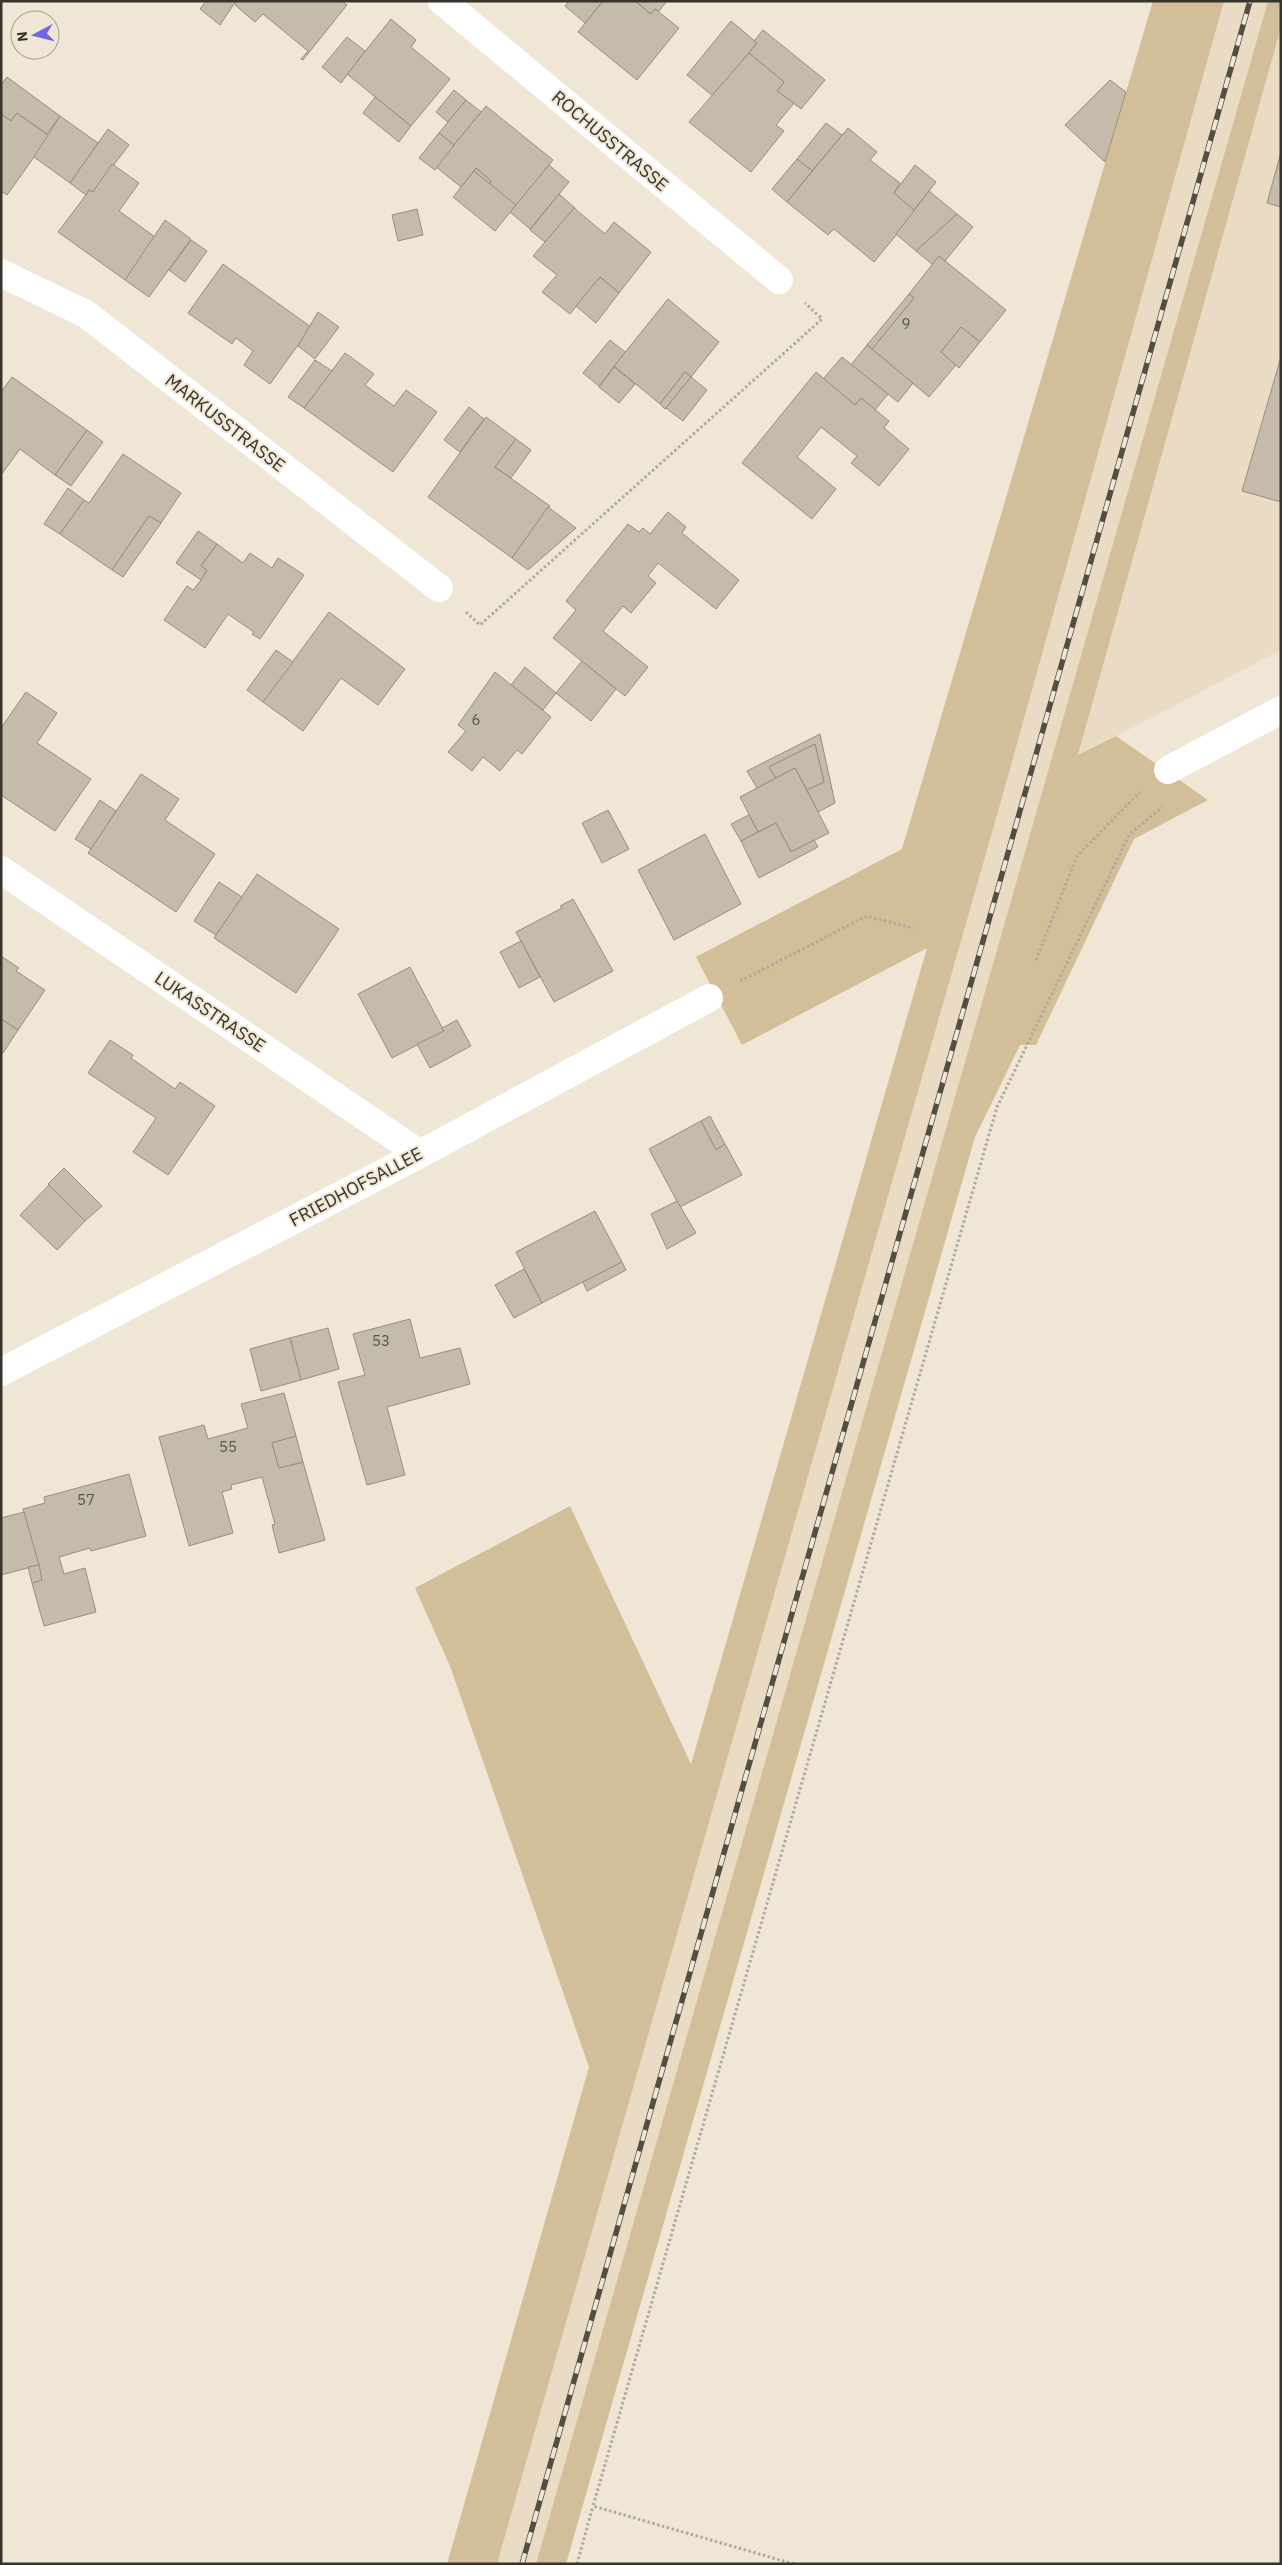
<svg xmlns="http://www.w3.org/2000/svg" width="1282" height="2565" font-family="'IBM Plex Sans',sans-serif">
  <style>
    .built { fill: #eadcc4 }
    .green { fill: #d3be9a }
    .building { fill: #c4bbaa; stroke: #978e7e }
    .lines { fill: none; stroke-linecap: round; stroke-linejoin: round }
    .path { stroke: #b1a99b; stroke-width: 3; stroke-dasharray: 2.5 2.5; stroke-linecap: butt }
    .minor { stroke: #fff; stroke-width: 28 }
    .rail-casing { stroke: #524d45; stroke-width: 5.5 }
    .rail { stroke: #f0e6d5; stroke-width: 4; stroke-dasharray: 11; stroke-linecap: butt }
    .labels { text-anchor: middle; stroke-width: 4; stroke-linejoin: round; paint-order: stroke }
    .number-label { font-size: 15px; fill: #5a554c }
    .street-label { font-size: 18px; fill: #37332d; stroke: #f0e6d5 }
  </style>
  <rect width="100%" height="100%" fill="#f0e6d5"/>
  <g class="built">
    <polygon points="1224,1 1268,1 536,2564 497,2564 1005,787"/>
    <polygon points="1281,27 1281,650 1078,756 1244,153"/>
  </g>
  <g class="green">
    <polygon points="1153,1 1224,1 1005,787 497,2564 447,2564 589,2067 450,1666 415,1588 570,1506 691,1764 927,948 742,1045 696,957 902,849"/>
    <polygon points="1268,1 1281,1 1281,27 1078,755 1116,736 1208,800 1134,839 1036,1045 1020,1045 975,1137 566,2564 536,2564"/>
  </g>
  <g class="building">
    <polygon points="206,1 236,1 220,25 200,9"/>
    <polygon points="236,1 342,1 347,5 303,60 301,59 308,51 263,14 255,22 235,5"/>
    <polygon points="569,1 601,1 602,2 585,23 565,6"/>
    <polygon points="603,1 635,1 651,14 655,9 679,28 637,80 578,32"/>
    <polygon points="635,1 667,1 659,11 655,9 651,14"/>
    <polygon points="391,19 416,40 411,47 450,79 411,126 347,74"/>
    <polygon points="731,21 757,43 713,96 687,75"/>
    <polygon points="763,30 825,80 801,109 777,91 784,82 749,53 757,43 754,41"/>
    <polygon points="347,37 365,51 341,83 322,67"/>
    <polygon points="749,53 784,82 777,91 794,103 776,125 784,131 751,172 689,122"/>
    <polygon points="7,77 60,116 47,134 17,113 11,121 1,114 1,85"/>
    <polygon points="1110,80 1126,92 1105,162 1065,125"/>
    <polygon points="454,90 466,100 448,122 436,112"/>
    <polygon points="375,97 411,126 399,142 363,113"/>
    <polygon points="466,100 481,112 454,145 439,133"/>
    <polygon points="486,106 553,160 516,206 489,184 491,181 476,168 461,187 436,167"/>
    <polygon points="17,113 49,136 7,195 1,191 1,114 11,121"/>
    <polygon points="60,116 98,143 70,183 34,157"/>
    <polygon points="826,123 842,135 812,171 797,159"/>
    <polygon points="848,128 877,152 870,160 900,183 894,193 916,211 874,262 834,229 828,235 787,202"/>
    <polygon points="108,129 129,145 93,192 89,190 86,195 70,183"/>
    <polygon points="439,133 454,145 435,170 419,158"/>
    <polygon points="1281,152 1281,207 1267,203"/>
    <polygon points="797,159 812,171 787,202 772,189"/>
    <polygon points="112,164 139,183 119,211 155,237 125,280 58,232 86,195 89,190 93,192"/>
    <polygon points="549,165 569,182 530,229 510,212"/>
    <polygon points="915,165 936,182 914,210 894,193"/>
    <polygon points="476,168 491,181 489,184 474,171"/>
    <polygon points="474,171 516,205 495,231 453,197"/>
    <polygon points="929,191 957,214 916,251 896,234"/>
    <polygon points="559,194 575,208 545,242 530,230"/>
    <polygon points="574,208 605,234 614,222 651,252 619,293 600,277 570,314 542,292 557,275 533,256"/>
    <polygon points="417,209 423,235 398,241 392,215"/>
    <polygon points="957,214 973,227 945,261 939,256 933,265 916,251"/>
    <polygon points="165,220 191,239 149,297 125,280"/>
    <polygon points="191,240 207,251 185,282 169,270"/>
    <polygon points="939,256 1006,310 980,342 961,327 941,352 956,365 929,397 872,349 914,298 909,294"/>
    <polygon points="223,264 311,327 270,384 244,365 253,351 236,338 232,344 188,313"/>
    <polygon points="600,277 619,293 596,323 576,306"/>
    <polygon points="909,294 914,298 872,349 867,345"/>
    <polygon points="668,299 719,342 691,377 685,372 660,404 614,366"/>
    <polygon points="318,312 339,327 315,359 298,346"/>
    <polygon points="961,327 980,342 959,368 941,352"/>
    <polygon points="610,340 625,352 599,386 583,373"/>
    <polygon points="867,345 913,383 898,402 851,365"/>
    <polygon points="345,353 374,374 365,385 394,406 406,390 437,412 393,472 304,408"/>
    <polygon points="842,357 888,394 875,410 861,398 855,405 823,379"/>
    <polygon points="1281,357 1281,502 1242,491"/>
    <polygon points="315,360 332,371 304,408 288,397"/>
    <polygon points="614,367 635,384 619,403 599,387"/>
    <polygon points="685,372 691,377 665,409 660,404"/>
    <polygon points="816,372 855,405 861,398 889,421 884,428 909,449 879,486 851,463 857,456 821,427 797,457 836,489 812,519 742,463"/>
    <polygon points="12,377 87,430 55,475 20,449 1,475 1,392"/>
    <polygon points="691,377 707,390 683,421 666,408"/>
    <polygon points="469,407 484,419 460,452 444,440"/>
    <polygon points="486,417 516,439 495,467 550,506 512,558 428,497"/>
    <polygon points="87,430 103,442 71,486 55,475"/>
    <polygon points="516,439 531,450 511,478 495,467"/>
    <polygon points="123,454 181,493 161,523 149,516 112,570 60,534 84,500 89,503"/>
    <polygon points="68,488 84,500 60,534 44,524"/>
    <polygon points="548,507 576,528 528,570 512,558"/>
    <polygon points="668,512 686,527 682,533 739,580 716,609 658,563 648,576 656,583 631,613 623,606 603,631 648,667 625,696 553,638 576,610 566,601 628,524 639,532 643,528 650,534"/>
    <polygon points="149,516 161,523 123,577 112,570"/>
    <polygon points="198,531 217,544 201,566 207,570 201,580 176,563"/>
    <polygon points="217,544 243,563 250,553 272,568 278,558 304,575 260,639 252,634 254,632 228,614 205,648 164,620 187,586 193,590 201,580 207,570 201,566"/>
    <polygon points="329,612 405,669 378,705 341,678 303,731 263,702"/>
    <polygon points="276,650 293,662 263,702 247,690"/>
    <polygon points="582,661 616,689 591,721 556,693"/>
    <polygon points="525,667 556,693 543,710 511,685"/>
    <polygon points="495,672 551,717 522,754 517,750 500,771 483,757 472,771 448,752 466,731 458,725"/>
    <polygon points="26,692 57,713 37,743 91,779 55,831 1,795 1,728"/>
    <polygon points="820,734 835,803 818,812 807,790 824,782 815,744 769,767 776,778 757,788 747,771"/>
    <polygon points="815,744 824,782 807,790 795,768 776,778 769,767"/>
    <polygon points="795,768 829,833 791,852 776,823 758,832 740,797"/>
    <polygon points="141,774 179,799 165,820 215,854 176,912 88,853"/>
    <polygon points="100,800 116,811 91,849 75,839"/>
    <polygon points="608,810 629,849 602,863 582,823"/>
    <polygon points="749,815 758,832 741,841 731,824"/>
    <polygon points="776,823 791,852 814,840 818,847 759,878 741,841"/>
    <polygon points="705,834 741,904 674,940 638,870"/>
    <polygon points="257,874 339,929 296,993 214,938"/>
    <polygon points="219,882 242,897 216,935 194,921"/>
    <polygon points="573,899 613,971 554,1002 516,932 562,908 560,906"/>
    <polygon points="521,941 540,977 519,988 500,952"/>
    <polygon points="1,956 19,968 16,971 45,990 18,1030 1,1019"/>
    <polygon points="410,967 444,1031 392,1058 358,994"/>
    <polygon points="1,1019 18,1030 3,1053 1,1052"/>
    <polygon points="457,1020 471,1046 430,1068 417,1044 444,1031 442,1028"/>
    <polygon points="110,1040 133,1055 131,1058 175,1089 180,1082 215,1106 168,1175 133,1152 156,1118 88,1073"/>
    <polygon points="710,1116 725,1144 716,1150 701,1121"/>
    <polygon points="701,1121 716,1150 725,1144 742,1175 680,1207 649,1149"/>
    <polygon points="64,1168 102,1206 85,1221 48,1184"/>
    <polygon points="49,1185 85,1221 57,1250 20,1215"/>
    <polygon points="677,1201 696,1233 667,1249 651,1214"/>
    <polygon points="595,1211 622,1262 542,1303 516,1252"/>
    <polygon points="622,1262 626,1270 587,1291 583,1282"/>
    <polygon points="524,1269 542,1303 514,1318 495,1285"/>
    <polygon points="410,1319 420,1358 460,1348 470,1384 387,1407 405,1475 367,1485 338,1382 365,1375 353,1334"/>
    <polygon points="328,1328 339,1369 301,1380 290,1338"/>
    <polygon points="290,1338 301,1380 261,1391 250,1349"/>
    <polygon points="284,1393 296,1436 272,1443 279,1468 303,1462 325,1540 279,1553 272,1525 275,1524 262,1477 231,1485 232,1489 222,1492 233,1533 189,1546 159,1437 204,1425 208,1439 248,1428 241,1404"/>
    <polygon points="296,1436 303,1462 279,1468 272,1443"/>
    <polygon points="129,1474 146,1536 91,1551 90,1548 59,1557 64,1574 85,1568 96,1612 44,1626 32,1583 42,1580 23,1509 45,1503 44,1497"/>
    <polygon points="24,1512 39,1565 1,1575 1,1518"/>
    <polygon points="39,1565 42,1580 32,1583 28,1567"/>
  </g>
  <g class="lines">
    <g class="path">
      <polyline points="466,612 480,625 822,319 805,303"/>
      <polyline points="1036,960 1077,856 1140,792"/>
      <polyline points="740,981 867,916 913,928"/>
      <polyline points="577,2564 593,2506"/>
      <polyline points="794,2564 593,2506 997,1107 1129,835 1162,807"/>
    </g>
    <g class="minor">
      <polyline points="442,1 779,280"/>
      <polyline points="1,273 86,314 439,588"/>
      <polyline points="1168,770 1281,710"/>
      <polyline points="1,870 420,1154"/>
      <polyline points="1,1372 420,1154 709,998"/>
    </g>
    <g class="rail-casing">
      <polyline id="rail" points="522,2564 1250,1"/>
    </g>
    <use href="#rail" class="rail"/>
  </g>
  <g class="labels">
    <g class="number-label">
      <text x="906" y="329">9</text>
      <text x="476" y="725">6</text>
      <text x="381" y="1346">53</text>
      <text x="228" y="1452">55</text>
      <text x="86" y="1505">57</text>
    </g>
    <g class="street-label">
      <text transform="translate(610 141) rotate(40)" y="6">ROCHUSSTRASSE</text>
      <text transform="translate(225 423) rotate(38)" y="6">MARKUSSTRASSE</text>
      <text transform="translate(210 1012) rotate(34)" y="6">LUKASSTRASSE</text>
      <text transform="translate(356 1187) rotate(-28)" y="6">FRIEDHOFSALLEE</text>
    </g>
  </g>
  <rect width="1282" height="2565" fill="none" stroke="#37332d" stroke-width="5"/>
  <g transform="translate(35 35) rotate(263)"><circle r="24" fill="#f0e6d5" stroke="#a69e92"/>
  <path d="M0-4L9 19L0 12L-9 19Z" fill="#6f67e2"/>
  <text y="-8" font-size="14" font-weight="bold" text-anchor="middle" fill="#37332d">N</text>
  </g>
</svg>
